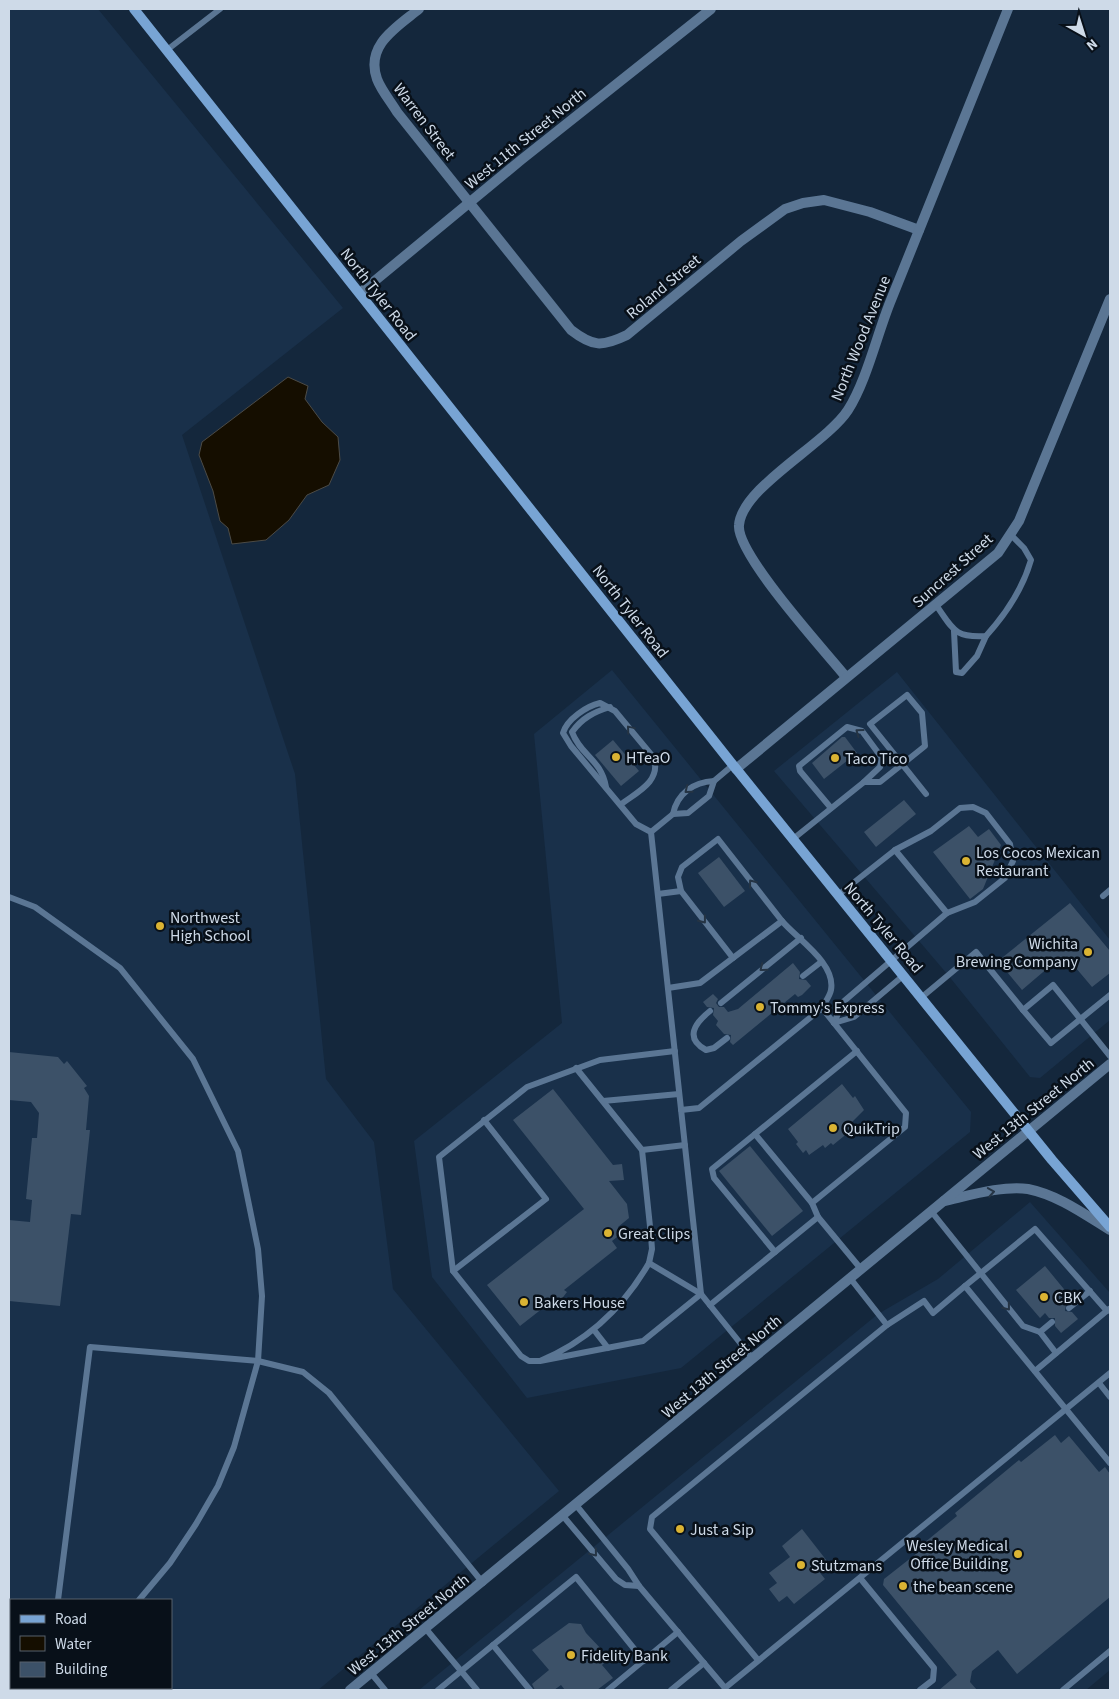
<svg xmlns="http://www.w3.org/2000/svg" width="1119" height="1699" font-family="'Source Sans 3',sans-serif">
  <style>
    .built { fill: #19304a; fill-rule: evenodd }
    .water { fill: #150e00; stroke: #4c4b46 }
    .building { fill: #3c5168 }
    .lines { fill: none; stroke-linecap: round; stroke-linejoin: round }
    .service { stroke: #5b7694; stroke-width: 6 }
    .minor { stroke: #5b7694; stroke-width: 10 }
    .tertiary { stroke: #5b7694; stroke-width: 10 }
    .secondary { stroke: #78a4d4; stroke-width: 10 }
    .oneway { stroke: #253444 }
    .poi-dot { fill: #dab333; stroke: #081019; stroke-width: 2 }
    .labels { text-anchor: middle; stroke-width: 5; stroke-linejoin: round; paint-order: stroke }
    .street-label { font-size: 16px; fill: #cedae8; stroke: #081019 }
    .poi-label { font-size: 16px; fill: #cedae8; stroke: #081019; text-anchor: start }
  </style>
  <rect width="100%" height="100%" fill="#14273c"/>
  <g class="built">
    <path d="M9 9H98L343 308 182 435 295 774 326 1079 374 1142 393 1289 559 1491 318 1690H9ZM11 1600H171V1688H11Z"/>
    <polygon points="612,670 971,1112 970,1132 681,1368 527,1398 432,1277 414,1141 562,1023 534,734"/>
    <polygon points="897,672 1110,940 1110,1020 1040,1078 1030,1077 948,975 774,771"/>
    <polygon points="1030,1202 1110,1293 1110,1670 1086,1690 419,1690 878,1314 938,1279"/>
  </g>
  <polygon class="water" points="288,377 308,386 305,399 322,422 338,437 340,460 329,485 307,495 289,520 266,540 232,544 228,528 220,521 213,491 199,455 202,442"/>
  <g class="building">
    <polygon points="842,737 845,737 857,753 824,779 812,763"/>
    <polygon points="613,740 639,771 621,786 595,755"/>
    <polygon points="904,800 916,814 876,847 864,832"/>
    <polygon points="969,826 978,837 989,829 1001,845 983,889 970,899 933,852"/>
    <polygon points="719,857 745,891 724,907 698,873"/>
    <polygon points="1070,903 1110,951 1110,973 1092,987 1070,961 1056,961 1022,990 998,961"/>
    <polygon points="793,963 800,972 799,979 806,980 811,986 802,995 798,997 795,994 733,1045 730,1042 731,1035 724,1034 716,1025 718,1021 713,1015 714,1008 707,1007 703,1002 713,994 718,999 716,1003 719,1007 724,1007 728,1012 738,1009"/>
    <polygon points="9,1052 58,1057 64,1064 67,1061 87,1086 84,1088 89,1096 86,1130 90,1130 81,1215 71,1214 60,1306 9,1301 9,1220 30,1222 32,1200 26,1199 32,1138 37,1138 39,1113 31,1102 9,1100"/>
    <polygon points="842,1084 853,1098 855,1096 864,1110 851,1123 853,1126 848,1130 849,1132 833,1145 831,1143 825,1148 823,1145 809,1155 806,1150 803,1153 796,1144 798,1142 788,1129"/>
    <polygon points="553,1089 613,1165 622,1164 624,1180 609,1181 627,1204 629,1218 618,1227 622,1233 612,1241 617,1248 564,1290 567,1292 557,1305 552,1301 520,1326 487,1285 584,1209 513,1120"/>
    <polygon points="750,1146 803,1211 772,1236 719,1171"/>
    <polygon points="1045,1266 1068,1294 1062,1300 1066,1304 1065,1311 1072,1312 1078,1319 1061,1333 1055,1326 1055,1318 1049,1318 1045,1313 1040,1318 1016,1290"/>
    <polygon points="1055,1435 1061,1443 1069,1436 1099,1472 1105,1467 1110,1474 1110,1597 1017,1674 998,1650 972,1671 970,1682 977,1690 939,1690 957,1675 883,1585 884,1579 926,1546 924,1543 957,1516 955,1513 1019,1460 1021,1462"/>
    <polygon points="802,1529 827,1561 817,1569 825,1579 794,1604 787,1596 779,1602 769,1589 777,1583 769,1573 790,1557 782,1546"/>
    <polygon points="569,1623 581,1624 586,1633 603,1651 609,1658 602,1665 613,1678 597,1690 565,1690 561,1685 554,1690 535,1690 532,1684 549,1670 532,1650"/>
  </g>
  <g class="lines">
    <g class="service">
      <polyline points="167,50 220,9"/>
      <path d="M936 605C953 629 954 638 986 636 1006 614 1023 588 1031 560L1024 548 1011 535"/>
      <polyline points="954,631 956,672 962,673 977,656 986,636"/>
      <polyline points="733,765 714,781 709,796 688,813 673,814 651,832 701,1294 753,1359"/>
      <path d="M606 787C601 759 581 756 572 732 582 718 594 712 610 707"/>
      <path d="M620 805C637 792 661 782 654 758L615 711 600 703C587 706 567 719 563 733L571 746 636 824 651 832"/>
      <polyline points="831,808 800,771 799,766 847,727 862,731 882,758 880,767 864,782"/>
      <path d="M673 814C677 794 693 782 714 781"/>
      <polyline points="793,839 864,782 880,782 925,746 922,713 907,695 870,724 926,794"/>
      <polyline points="895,850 931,831 960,808 973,807 986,813 1010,844 1013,861 1005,878 975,902 947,913"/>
      <polyline points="658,894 681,891"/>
      <polyline points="1103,896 1110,890"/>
      <polyline points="9,897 35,907 120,968 193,1059 238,1151 258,1249 262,1296 258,1361 234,1447 218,1486 196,1524 170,1563 139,1600"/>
      <polyline points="733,958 681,891 678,877 682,867 718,839 782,921"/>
      <polyline points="803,976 821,962"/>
      <path d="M668 988 700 983 782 921C797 939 836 963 831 990 830 996 825 1002 822 1008"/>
      <polyline points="922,997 976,952 1023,1010 1053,985 1110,1056"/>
      <polyline points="721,1003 801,938"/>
      <polyline points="1023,1010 1051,1043 1110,995"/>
      <path d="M710 1011C695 1023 684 1038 706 1050L714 1048 727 1038"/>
      <polyline points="834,1023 843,1002 947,913 895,850 838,895"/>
      <polyline points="834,1023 854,1017 904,975"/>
      <polyline points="576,1068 642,1150 651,1236 652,1249 649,1263"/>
      <polyline points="603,1101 679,1094"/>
      <polyline points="681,1110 699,1108 822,1008 906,1113 905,1127 812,1203 818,1217"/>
      <polyline points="755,1134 712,1169 714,1178 775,1252"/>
      <polyline points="642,1150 685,1145"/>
      <polyline points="812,1203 755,1134 857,1051"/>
      <polyline points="931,1211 1023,1326 1040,1332 1056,1353"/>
      <polyline points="453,1271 546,1199 484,1120"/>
      <polyline points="850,1278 887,1325"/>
      <polyline points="965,1286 1035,1229 1107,1311"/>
      <polyline points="710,1305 818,1217 861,1269"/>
      <polyline points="1069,1308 1090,1291"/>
      <polyline points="594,1330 608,1348"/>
      <polyline points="1040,1332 1052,1322"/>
      <path d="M540 1361C588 1341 623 1308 649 1263L701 1294 643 1341 540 1361H529L521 1356 453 1271 439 1157 527 1087 600 1060 675 1051"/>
      <polyline points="1035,1371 1109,1309"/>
      <polyline points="1099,1383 1110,1397"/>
      <polyline points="576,1505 628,1569 639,1586 725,1688 1110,1373"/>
      <polyline points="563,1516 616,1579 625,1585 639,1586"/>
      <polyline points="860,1578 934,1668 933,1680 920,1690"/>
      <polyline points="58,1600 90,1347 258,1361 303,1372 329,1393 483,1583"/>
      <polyline points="426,1629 477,1690"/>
      <polyline points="9,1641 11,1641"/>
      <polyline points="493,1645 576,1577 644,1661"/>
      <polyline points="758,1660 650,1529 652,1517 887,1325 924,1301 933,1313 965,1286 1110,1463"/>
      <polyline points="371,1673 385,1690"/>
      <polyline points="48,1690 48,1688"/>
      <polyline points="438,1690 493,1645 530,1690"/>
      <polyline points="608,1690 678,1632"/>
      <polyline points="671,1690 704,1663"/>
      <polyline points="1063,1690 1110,1651"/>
    </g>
    <g class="minor">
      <path d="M419 9C397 27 365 45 377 79 381 90 391 102 397 112L571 330C593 347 602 347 627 335L741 241 785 209 803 203 824 200 870 212 919 230"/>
      <polyline points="360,293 521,160 711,9"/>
      <path d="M846 677C825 651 736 554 739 525 742 487 826 444 848 410 867 380 877 334 891 300 930 203 969 106 1008 9"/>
      <polyline points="736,769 998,553 1019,521 1110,299"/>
    </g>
    <g class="tertiary">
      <path d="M944 1201C967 1196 1004 1185 1028 1189 1058 1195 1084 1214 1110 1230"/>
      <polyline points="350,1690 1110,1064"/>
    </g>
    <polyline class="secondary" points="134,9 733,765 1052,1160 1110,1227"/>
  </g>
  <defs><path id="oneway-chevron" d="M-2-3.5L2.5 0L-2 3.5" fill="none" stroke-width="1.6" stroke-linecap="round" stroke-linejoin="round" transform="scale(1.25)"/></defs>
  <g class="oneway">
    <use href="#oneway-chevron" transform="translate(630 729) rotate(-130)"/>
    <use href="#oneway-chevron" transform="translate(859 732) rotate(-144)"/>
    <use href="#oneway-chevron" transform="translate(688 790) rotate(141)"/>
    <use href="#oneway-chevron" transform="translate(752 883) rotate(-128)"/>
    <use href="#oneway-chevron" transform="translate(703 920) rotate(52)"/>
    <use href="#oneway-chevron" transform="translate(763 968) rotate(141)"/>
    <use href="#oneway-chevron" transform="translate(991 1192) rotate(-9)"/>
    <use href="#oneway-chevron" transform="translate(1007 1307) rotate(51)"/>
    <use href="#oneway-chevron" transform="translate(594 1553) rotate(51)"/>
  </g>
  <g class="poi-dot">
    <circle cx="616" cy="757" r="5"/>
    <circle cx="835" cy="758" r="5"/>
    <circle cx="966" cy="861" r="5"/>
    <circle cx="160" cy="926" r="5"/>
    <circle cx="1088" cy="952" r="5"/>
    <circle cx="760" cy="1007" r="5"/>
    <circle cx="833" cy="1128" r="5"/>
    <circle cx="608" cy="1233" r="5"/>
    <circle cx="1044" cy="1297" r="5"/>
    <circle cx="524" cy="1302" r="5"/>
    <circle cx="680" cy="1529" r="5"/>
    <circle cx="1018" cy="1554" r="5"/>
    <circle cx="801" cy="1565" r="5"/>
    <circle cx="903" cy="1586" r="5"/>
    <circle cx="571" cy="1655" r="5"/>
  </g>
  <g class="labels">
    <g class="street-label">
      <text transform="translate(425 121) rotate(53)" y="6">Warren Street</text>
      <text transform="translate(525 138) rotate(-39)" y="6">West 11th Street North</text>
      <text transform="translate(663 286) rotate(-40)" y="6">Roland Street</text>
      <text transform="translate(379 294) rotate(52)" y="6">North Tyler Road</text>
      <text transform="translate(860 338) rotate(-68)" y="6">North Wood Avenue</text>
      <text transform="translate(952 570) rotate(-42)" y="6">Suncrest Street</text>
      <text transform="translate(631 611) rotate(52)" y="6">North Tyler Road</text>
      <text transform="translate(884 927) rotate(50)" y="6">North Tyler Road</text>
      <text transform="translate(1033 1108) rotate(-39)" y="6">West 13th Street North</text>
      <text transform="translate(721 1366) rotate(-40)" y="6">West 13th Street North</text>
      <text transform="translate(408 1624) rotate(-39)" y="6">West 13th Street North</text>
    </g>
    <g class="poi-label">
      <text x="626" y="763">HTeaO</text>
      <text x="845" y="764">Taco Tico</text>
      <text x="976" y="858">Los Cocos Mexican<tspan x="976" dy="18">Restaurant</tspan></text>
      <text x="170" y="923">Northwest<tspan x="170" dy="18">High School</tspan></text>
      <text x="1078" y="949" text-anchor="end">Wichita<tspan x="1078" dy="18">Brewing Company</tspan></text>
      <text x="770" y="1013">Tommy's Express</text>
      <text x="843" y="1134">QuikTrip</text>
      <text x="618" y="1239">Great Clips</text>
      <text x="1054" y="1303">CBK</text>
      <text x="534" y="1308">Bakers House</text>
      <text x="690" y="1535">Just a Sip</text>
      <text x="1008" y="1551" text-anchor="end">Wesley Medical<tspan x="1008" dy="18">Office Building</tspan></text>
      <text x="811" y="1571">Stutzmans</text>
      <text x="913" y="1592">the bean scene</text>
      <text x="581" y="1661">Fidelity Bank</text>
    </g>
  </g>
  <rect width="1119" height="1699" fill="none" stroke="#cedae8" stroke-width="20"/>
  <rect x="10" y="1599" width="162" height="90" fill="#081019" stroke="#57616c"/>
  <rect x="20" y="1615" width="25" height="8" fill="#78a4d4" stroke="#57616c"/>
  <text x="55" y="1624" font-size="15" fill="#cedae8">Road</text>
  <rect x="20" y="1636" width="25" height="15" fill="#150e00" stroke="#57616c"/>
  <text x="55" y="1649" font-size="15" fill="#cedae8">Water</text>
  <rect x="20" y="1662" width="25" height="15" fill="#3c5168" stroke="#57616c"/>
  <text x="55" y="1674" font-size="15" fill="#cedae8">Building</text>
  <g transform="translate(1084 35) rotate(141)" stroke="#081019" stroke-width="4" paint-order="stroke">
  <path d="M0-4L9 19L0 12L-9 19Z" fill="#cedae8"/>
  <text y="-8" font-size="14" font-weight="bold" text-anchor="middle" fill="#cedae8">N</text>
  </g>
</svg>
